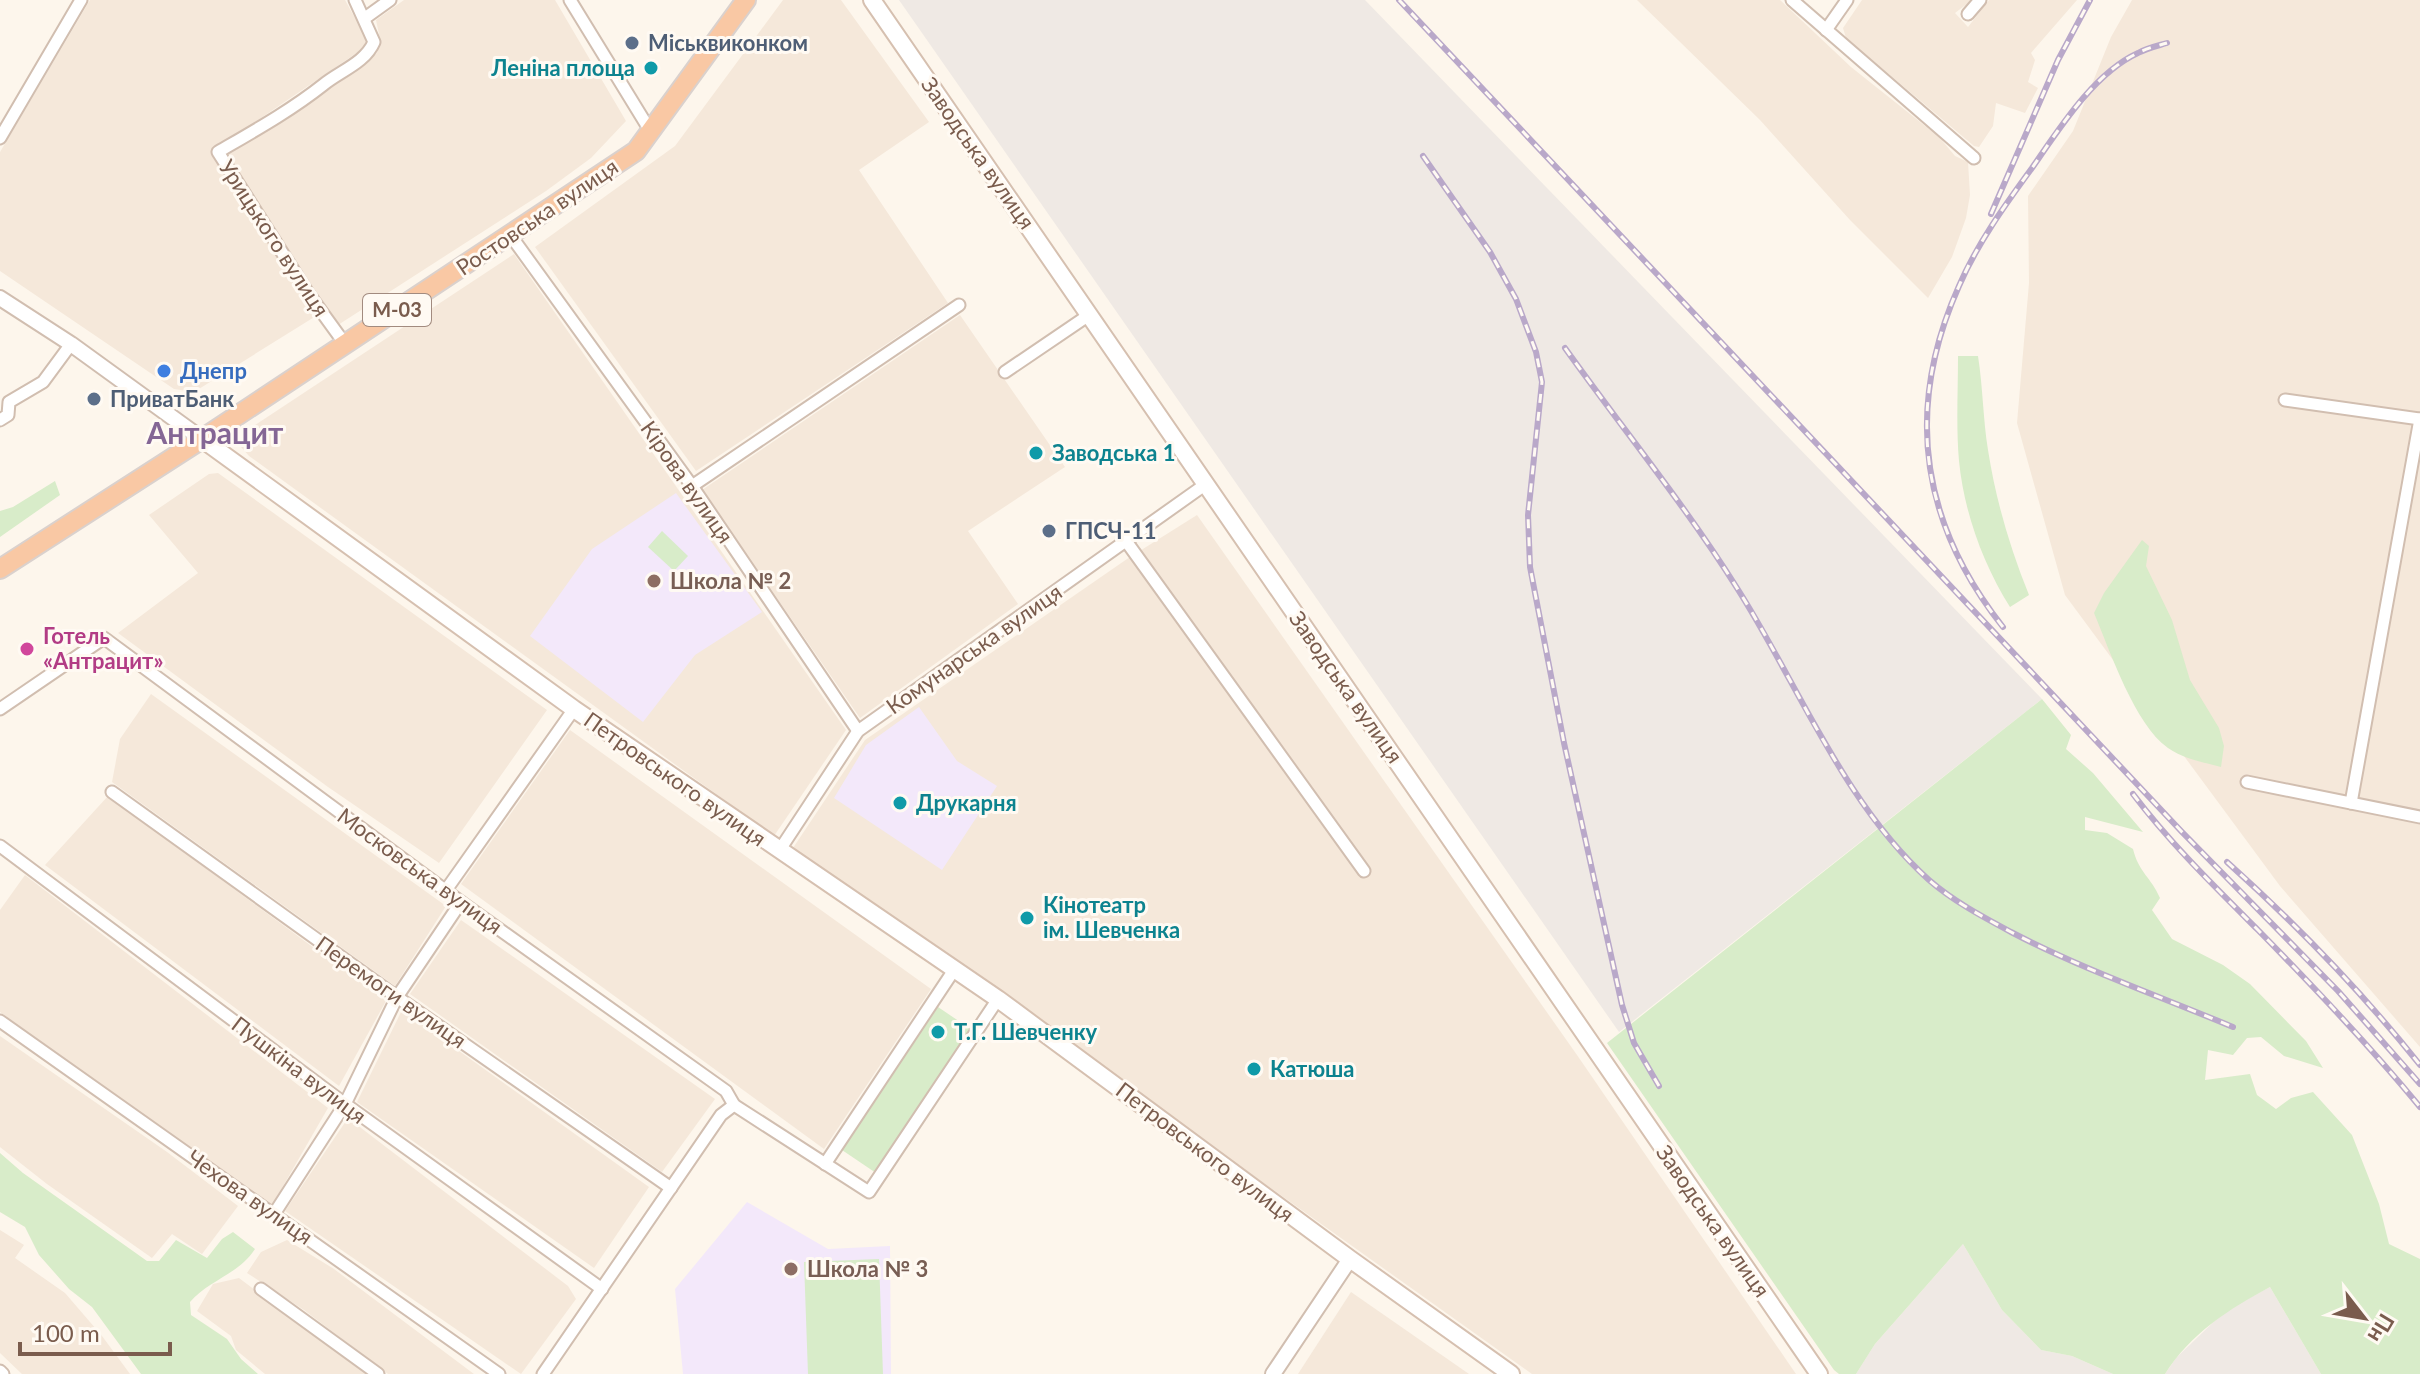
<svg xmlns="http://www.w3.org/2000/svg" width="2420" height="1374" font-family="Lato,sans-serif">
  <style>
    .residential { fill: #f5e8da }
    .industrial { fill: #efe9e4 }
    .education { fill: #f3e8fa }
    .green { fill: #d8ecc9 }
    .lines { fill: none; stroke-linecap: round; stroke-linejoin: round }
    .minor-casing { stroke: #d1beb0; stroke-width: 15 }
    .tertiary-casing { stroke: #d1beb0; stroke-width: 18 }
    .secondary-casing { stroke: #d6c0b0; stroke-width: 20 }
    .trunk-casing { stroke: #dad1cd; stroke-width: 22 }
    .minor { stroke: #fff; stroke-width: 11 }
    .tertiary { stroke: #fff; stroke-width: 14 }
    .secondary { stroke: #fff; stroke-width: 16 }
    .trunk { stroke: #f9c8a4; stroke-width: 18 }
    .rail-casing { stroke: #b9a8c9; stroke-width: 6 }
    .rail { stroke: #fffaf3; stroke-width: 3; stroke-dasharray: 9; stroke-linecap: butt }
    .service-dot { fill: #5c6f8a; stroke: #fffaf3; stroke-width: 3 }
    .culture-dot { fill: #0f9aa8; stroke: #fffaf3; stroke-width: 3 }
    .shop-dot { fill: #3f7fe0; stroke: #fffaf3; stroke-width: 3 }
    .education-dot { fill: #8d6e63; stroke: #fffaf3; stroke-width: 3 }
    .hotel-dot { fill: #d1479c; stroke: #fffaf3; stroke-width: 3 }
    .labels { text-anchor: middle; stroke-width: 6; stroke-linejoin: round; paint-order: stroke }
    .shield { fill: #fffaf3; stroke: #a28b7f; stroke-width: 2 }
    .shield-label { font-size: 20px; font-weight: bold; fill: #7a5c4d }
    .service-label { font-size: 22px; font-weight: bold; fill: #4e5e75; stroke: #fffaf3; text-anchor: start }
    .culture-label { font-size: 22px; font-weight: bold; fill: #0d838f; stroke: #fffaf3; text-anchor: start }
    .street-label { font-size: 22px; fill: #7a5c4d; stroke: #fffaf3 }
    .shop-label { font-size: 22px; font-weight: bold; fill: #366cbe; stroke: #fffaf3; text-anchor: start }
    .education-label { font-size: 22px; font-weight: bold; fill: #785e54; stroke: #fffaf3; text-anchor: start }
    .hotel-label { font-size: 22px; font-weight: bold; fill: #b23c85; stroke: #fffaf3; text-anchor: start }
    .district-label { font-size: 30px; font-weight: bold; fill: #846695; stroke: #fffaf3 }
  </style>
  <rect width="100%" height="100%" fill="#fdf6ec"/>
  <g class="residential">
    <polygon points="90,0 345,0 365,36 367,46 211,152 316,316 194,392 174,389 0,271 0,152"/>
    <polygon points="404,0 555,0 626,121 591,158 546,191 338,325 224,154 312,101 334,82 377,53 380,39 376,20"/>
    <polygon points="783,0 841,0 929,122 859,170 948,303 696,471 535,247 675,146"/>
    <polygon points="1637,0 1780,0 1851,67 1939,137 1955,156 1968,162 1970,195 1966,218 1952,257 1928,298 1850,220 1760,120"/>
    <polygon points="1862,0 1972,0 1955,13 1968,27 1989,0 2077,0 2031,53 2035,60 2028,82 2038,88 2025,113 1996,103 1993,126 1979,147 1974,146 1846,38 1843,28"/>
    <polygon points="2132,0 2420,0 2420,1047 2280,886 2065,595 2017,423 2029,283 2028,196 2073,131 2111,37"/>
    <polygon points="514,254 846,730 774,836 249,456 234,439"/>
    <polygon points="960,315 1065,467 968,531 1018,604 860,718 702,490"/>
    <polygon points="218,473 547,710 439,863 328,787 118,633 198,573 149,515 209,474"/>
    <polygon points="1197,515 1577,1055 1796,1374 1532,1374 793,848 865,740 1127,559"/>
    <polygon points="151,694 446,906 395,986 112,782 120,739"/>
    <polygon points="570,730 931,989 824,1149 461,884"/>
    <polygon points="108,796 386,1001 339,1086 45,865"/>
    <polygon points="25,875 328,1108 271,1207 0,1012 0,910"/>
    <polygon points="461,920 715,1099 662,1172 410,994"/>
    <polygon points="402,1010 649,1187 594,1268 357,1102"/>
    <polygon points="0,1036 167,1152 238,1206 202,1254 172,1234 152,1258 47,1184 0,1147"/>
    <polygon points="348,1118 568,1286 576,1299 521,1374 285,1211"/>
    <polygon points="0,1230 24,1245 15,1258 65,1293 102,1336 130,1374 22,1374 0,1353"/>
    <polygon points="287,1240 334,1269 474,1374 388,1374 304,1310 247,1273 261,1252"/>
    <polygon points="239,1278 367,1374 265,1374 236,1350 231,1336 197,1311 213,1284"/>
    <polygon points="1351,1292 1469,1374 1298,1374"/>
  </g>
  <g class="industrial">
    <polygon points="899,0 1365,0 2042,699 1619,1032"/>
    <polygon points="1963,1244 2002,1310 2041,1350 2072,1356 2113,1374 1856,1374 1875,1344"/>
    <polygon points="2270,1287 2321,1374 2165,1374 2176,1358 2225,1311"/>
  </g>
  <g class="education">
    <polygon points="676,493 762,612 695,655 643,722 530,636 592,549"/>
    <polygon points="919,707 957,761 997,786 942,870 834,798 866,745"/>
    <polygon points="747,1202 828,1249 890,1246 891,1374 683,1374 675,1289"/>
  </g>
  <g class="green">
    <path d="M1958 356H1978C1983 388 1983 419 1988 450 1996 501 2010 548 2029 595L2010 607C1983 564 1964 512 1959 461 1956 427 1958 391 1958 356Z"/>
    <polygon points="55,481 60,495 0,537 0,511 13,507"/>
    <polygon points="662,531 688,556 674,571 648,547"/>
    <path d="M2142 540 2149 546 2146 566 2172 620 2190 680 2219 728 2224 746 2221 767C2203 762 2184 759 2168 748 2135 725 2110 651 2094 613L2104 593Z"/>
    <path d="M2042 699 2071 735 2066 749 2093 773 2143 832 2085 817V830L2107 833 2133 849C2139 873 2151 877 2160 898L2152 910 2172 939 2223 965 2250 984 2306 1041 2323 1068 2284 1056 2261 1037 2247 1038 2233 1055 2208 1050 2205 1080 2250 1074 2257 1095 2276 1109 2291 1098 2313 1092 2352 1135 2379 1204 2389 1244 2420 1259V1374H2321L2270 1287C2229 1309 2190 1334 2165 1374H2113L2072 1356 2041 1350 2002 1310 1963 1244 1875 1344 1856 1374H1839L1834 1370 1607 1043Z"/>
    <polygon points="938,1007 972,1030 876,1173 842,1150"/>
    <path d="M0 1153 23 1173 147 1261H159L176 1240 207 1258 222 1239 233 1232 255 1249C239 1274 209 1280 190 1302L191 1315 227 1339 241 1359 258 1374H141L92 1307 69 1289 39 1255 25 1227 0 1212Z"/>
    <polygon points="879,1259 883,1374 808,1374 804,1262"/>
  </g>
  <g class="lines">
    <g class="minor-casing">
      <g id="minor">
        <polyline points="570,0 651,132"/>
        <polyline points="1792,0 1974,158"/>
        <polyline points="1968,14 1980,0"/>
        <polyline points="365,18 390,0"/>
        <polyline points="1826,30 1847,0"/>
        <polyline points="0,138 81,0"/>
        <polyline points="511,236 692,486 858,731"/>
        <path d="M345 344 308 293 218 152C254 131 290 111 323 85 340 71 365 63 374 42L355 0"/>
        <polyline points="1005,372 1089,315"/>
        <polyline points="2285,400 2420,419"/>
        <polyline points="0,420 8,415 9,402 43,382 71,344"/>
        <polyline points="692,486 959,305"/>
        <polyline points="1126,541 1364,871"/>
        <polyline points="0,709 104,638 461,902 726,1091 734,1105"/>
        <polyline points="2247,782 2420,817"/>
        <polyline points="112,792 397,997 671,1188"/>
        <polyline points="2351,803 2420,419"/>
        <polyline points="0,846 345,1104 602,1289"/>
        <polyline points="779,851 858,731 1206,484"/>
        <polyline points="446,890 574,709"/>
        <polyline points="0,1021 499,1374"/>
        <polyline points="825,1164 954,970"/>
        <polyline points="274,1214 345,1104 397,997 461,902"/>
        <polyline points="261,1289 378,1374"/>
        <polyline points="0,1371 3,1374"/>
        <polyline points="543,1374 721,1115 734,1105 869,1192 998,999"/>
      </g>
    </g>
    <g class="tertiary-casing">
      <g id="tertiary">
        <polyline points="0,298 71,344 202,439"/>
        <polyline points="1273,1374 1350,1259"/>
      </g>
    </g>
    <g class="secondary-casing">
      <g id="secondary">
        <polyline points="872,0 1819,1374"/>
        <polyline points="202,439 574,709 998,999 1350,1259 1511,1374"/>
      </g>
    </g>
    <g class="trunk-casing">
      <polyline id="trunk" points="0,569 202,439 636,151 746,0"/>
    </g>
    <use href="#minor" class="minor"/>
    <use href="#tertiary" class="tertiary"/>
    <use href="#secondary" class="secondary"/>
    <use href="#trunk" class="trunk"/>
    <g class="rail-casing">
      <g id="rail">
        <polyline points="1399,0 2182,832 2338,991 2420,1084"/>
        <polyline points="1423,156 1490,252 1516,299 1536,352 1542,382 1528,515 1530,567 1564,743 1622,1005 1634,1043 1659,1086"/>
        <polyline points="1991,214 2058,60 2090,0"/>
        <path d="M1565 348C1622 428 1685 505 1737 588 1798 684 1844 804 1929 880 1953 901 1983 917 2011 932 2082 969 2159 996 2233 1027"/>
        <path d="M2003 627C1920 522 1904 409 1959 286 1977 244 2005 205 2032 168 2059 129 2094 73 2138 53 2147 48 2157 46 2167 43"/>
        <path d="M2133 794C2170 843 2214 886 2258 930 2314 987 2369 1045 2420 1107"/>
        <path d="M2227 862C2297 925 2362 992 2420 1065"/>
      </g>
    </g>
    <use href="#rail" class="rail"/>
  </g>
  <g class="service-dot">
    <circle cx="632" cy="43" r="8"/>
    <circle cx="94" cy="399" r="8"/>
    <circle cx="1049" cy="531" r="8"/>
  </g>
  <g class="culture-dot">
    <circle cx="651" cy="68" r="8"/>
    <circle cx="1036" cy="453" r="8"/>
    <circle cx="900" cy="803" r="8"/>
    <circle cx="1027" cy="918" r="8"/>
    <circle cx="938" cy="1032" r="8"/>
    <circle cx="1254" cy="1069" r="8"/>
  </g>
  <circle class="shop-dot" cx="164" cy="371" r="8"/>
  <g class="education-dot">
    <circle cx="654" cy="581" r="8"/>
    <circle cx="791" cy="1269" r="8"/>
  </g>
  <circle class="hotel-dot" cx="27" cy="649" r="8"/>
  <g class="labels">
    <rect class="shield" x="363" y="294" width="68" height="32" rx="6"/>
    <g class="shield-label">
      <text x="397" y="317">М-03</text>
    </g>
    <g class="service-label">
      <text x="648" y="51">Міськвиконком</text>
      <text x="110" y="407">ПриватБанк</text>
      <text x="1065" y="539">ГПСЧ-11</text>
    </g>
    <g class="culture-label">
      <text x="635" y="76" text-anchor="end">Леніна площа</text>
      <text x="1052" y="461">Заводська 1</text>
      <text x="916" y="811">Друкарня</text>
      <text x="1043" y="913">Кінотеатр<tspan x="1043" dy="25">ім. Шевченка</tspan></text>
      <text x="954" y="1040">Т.Г. Шевченку</text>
      <text x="1270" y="1077">Катюша</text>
    </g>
    <g class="street-label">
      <text transform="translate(978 153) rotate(55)" y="8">Заводська вулиця</text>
      <text transform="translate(537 217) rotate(-34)" y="8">Ростовська вулиця</text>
      <text transform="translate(274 238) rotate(57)" y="8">Урицького вулиця</text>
      <text transform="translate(687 482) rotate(55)" y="8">Кірова вулиця</text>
      <text transform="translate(974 649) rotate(-35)" y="8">Комунарська вулиця</text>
      <text transform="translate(1346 687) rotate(55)" y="8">Заводська вулиця</text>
      <text transform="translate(675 779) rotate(35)" y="8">Петровського вулиця</text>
      <text transform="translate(420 871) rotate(36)" y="8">Московська вулиця</text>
      <text transform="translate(391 992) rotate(35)" y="8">Перемоги вулиця</text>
      <text transform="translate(299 1070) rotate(37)" y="8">Пушкіна вулиця</text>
      <text transform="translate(1205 1152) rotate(37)" y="8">Петровського вулиця</text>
      <text transform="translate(250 1197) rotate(35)" y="8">Чехова вулиця</text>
      <text transform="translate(1713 1221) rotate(55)" y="8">Заводська вулиця</text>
    </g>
    <g class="shop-label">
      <text x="180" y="379">Днепр</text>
    </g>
    <g class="education-label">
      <text x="670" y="589">Школа № 2</text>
      <text x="807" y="1277">Школа № 3</text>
    </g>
    <g class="hotel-label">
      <text x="43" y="644">Готель<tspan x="43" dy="25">«Антрацит»</tspan></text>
    </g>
    <g class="district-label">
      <text x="215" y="444">Антрацит</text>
    </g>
  </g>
  <g transform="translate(2364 1318) rotate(121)" stroke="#fffaf3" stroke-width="6" paint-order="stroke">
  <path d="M0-6L14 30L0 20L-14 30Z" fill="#7a5c4d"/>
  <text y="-12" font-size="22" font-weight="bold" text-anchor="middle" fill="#7a5c4d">Пн</text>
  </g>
  <path d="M20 1342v12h150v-12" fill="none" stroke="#7a5c4d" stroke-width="4"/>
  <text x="32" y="1342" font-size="24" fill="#7a5c4d" stroke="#fffaf3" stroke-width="6" paint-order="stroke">100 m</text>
</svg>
